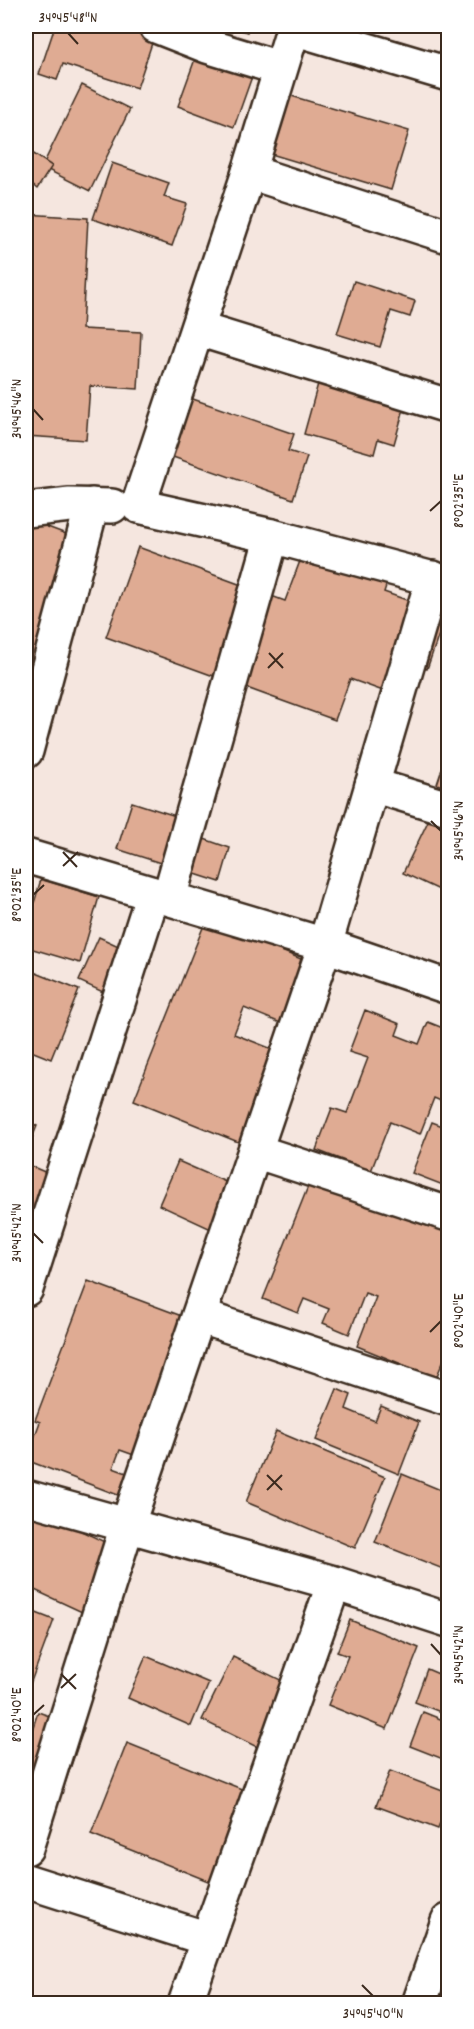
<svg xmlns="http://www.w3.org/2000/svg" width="474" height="2029" font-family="Dekko,sans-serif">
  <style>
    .building { fill: #dfab93; stroke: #3b2a1e; stroke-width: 1.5 }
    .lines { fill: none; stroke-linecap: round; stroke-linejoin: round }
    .minor-casing { stroke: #3b2a1e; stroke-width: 38 }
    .minor { stroke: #fff; stroke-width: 33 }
    .ticks { fill: none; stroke: #3b2a1e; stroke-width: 2 }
    .neatline { fill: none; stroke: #3b2a1e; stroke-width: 2 }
    .ticks-label { font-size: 15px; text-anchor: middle; fill: #3b2a1e }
  </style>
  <rect width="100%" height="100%" fill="#f5e6df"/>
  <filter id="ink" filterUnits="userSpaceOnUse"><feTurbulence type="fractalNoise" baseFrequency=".0167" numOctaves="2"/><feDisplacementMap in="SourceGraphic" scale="12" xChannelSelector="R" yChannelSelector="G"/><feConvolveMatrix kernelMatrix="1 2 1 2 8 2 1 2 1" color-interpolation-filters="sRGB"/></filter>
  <g filter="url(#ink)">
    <g class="building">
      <polygon points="55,26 198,26 153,40 137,88 63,64 57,80 39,74"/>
      <polygon points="228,26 250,26 247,32"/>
      <polygon points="199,48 255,68 234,127 178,106"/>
      <polygon points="82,85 130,109 90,191 42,167"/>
      <polygon points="288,95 409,131 391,190 271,154"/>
      <polygon points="26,149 52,166 37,189 31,184 26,193"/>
      <polygon points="112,163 169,183 164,197 187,204 172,246 93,219"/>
      <polygon points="26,214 88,218 82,329 141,332 138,389 90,386 86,440 26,436"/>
      <polygon points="354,281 415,301 410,317 391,311 380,347 337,334"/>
      <polygon points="321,373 407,398 394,444 378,439 374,454 304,434"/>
      <polygon points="190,398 294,434 288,451 307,457 293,499 170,456"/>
      <polygon points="26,519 77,538 36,677 26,673"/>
      <polygon points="138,547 285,601 303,553 387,583 384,592 446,614 427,669 417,666 405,699 350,679 335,720 106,637"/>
      <polygon points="448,751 448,788 437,784"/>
      <polygon points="132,802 204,825 201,838 230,848 220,882 117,849"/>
      <polygon points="432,813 448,821 448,894 403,873"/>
      <polygon points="41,879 99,897 80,963 26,947 26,931"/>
      <polygon points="206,920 323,968 288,1026 244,1008 234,1034 295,1058 258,1150 134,1100"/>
      <polygon points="99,937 151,961 131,1005 79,981"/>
      <polygon points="26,969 79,990 51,1059 26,1049"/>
      <polygon points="365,1010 400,1024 396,1035 419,1044 428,1022 448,1030 448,1104 434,1098 420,1134 390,1122 371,1171 316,1150 332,1108 347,1113 368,1058 349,1052"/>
      <polygon points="26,1121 37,1126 26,1153"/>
      <polygon points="432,1122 448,1128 448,1187 412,1173"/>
      <polygon points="178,1161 244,1190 224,1235 159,1205"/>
      <polygon points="26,1164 68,1182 47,1234 26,1225"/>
      <polygon points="315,1169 448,1223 448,1359 445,1357 436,1378 357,1346 376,1297 365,1293 349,1334 323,1323 329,1309 304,1299 298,1313 263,1299"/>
      <polygon points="88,1281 211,1327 134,1455 120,1450 113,1468 135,1476 139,1503 26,1460 40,1422 35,1420"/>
      <polygon points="337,1389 351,1395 346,1409 375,1421 381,1406 419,1422 399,1474 316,1440"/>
      <polygon points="276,1431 385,1477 355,1548 246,1502"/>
      <polygon points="402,1474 448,1493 448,1571 375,1542"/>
      <polygon points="28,1506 126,1552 95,1618 26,1586 26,1513"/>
      <polygon points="26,1609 54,1620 26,1695"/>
      <polygon points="350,1620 419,1648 387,1729 328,1705 348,1656 337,1652"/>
      <polygon points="146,1656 209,1683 191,1726 128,1698"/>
      <polygon points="233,1657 291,1685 261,1749 202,1720"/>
      <polygon points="427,1669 448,1678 448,1715 415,1702"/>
      <polygon points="38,1712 84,1728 60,1798 26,1786 26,1748"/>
      <polygon points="423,1712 448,1722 448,1761 410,1746"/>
      <polygon points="127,1743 259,1796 223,1887 91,1834"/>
      <polygon points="390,1771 448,1793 448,1802 438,1829 376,1806"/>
    </g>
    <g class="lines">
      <g class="minor-casing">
        <g id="minor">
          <polyline points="156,26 207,46 279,68"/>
          <polyline points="294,26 249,172 138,506 272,536 448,583"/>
          <polyline points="293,28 448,74"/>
          <polyline points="249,172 448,236"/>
          <polyline points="198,329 448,406"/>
          <polyline points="26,510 70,505 112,506"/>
          <polyline points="26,751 92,505"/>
          <polyline points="372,785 448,808"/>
          <polyline points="26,856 325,945 448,987"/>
          <polyline points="169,898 272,536"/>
          <polyline points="255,1151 448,1214"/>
          <polyline points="26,1289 153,894"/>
          <polyline points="199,1316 448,1399"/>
          <polyline points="26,1497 334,1583 448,1620"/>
          <polyline points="26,1848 127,1526 325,945 433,578"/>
          <polyline points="26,1881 208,1939"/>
          <polyline points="185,2004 334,1583"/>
          <polyline points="419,2004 448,1921"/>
        </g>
      </g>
      <use href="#minor" class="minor"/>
    </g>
  </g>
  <path class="ticks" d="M68 33 78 44M33 409 43 420M430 511 441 501M269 653 283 668M268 668 283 653M431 821 441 831M63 852 77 867M63 866 78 852M33 895 44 885M33 1233 43 1243M430 1332 441 1321M267 1475 282 1490M267 1490 282 1475M431 1644 441 1655M61 1674 76 1689M61 1688 76 1674M33 1715 44 1705M362 1985 373 1996"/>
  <rect width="474" height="2029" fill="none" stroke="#fff" stroke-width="66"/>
  <rect x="33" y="33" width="408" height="1963" class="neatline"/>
  <g class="ticks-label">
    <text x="68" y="22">34°45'48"N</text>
    <text transform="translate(16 409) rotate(-90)" y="5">34°45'46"N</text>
    <text transform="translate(458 501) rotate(-90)" y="5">8°02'35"E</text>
    <text transform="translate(458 831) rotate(-90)" y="5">34°45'46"N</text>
    <text transform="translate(16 895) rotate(-90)" y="5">8°02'35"E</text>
    <text transform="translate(16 1233) rotate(-90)" y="5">34°45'42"N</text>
    <text transform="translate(458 1321) rotate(-90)" y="5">8°02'40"E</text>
    <text transform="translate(458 1655) rotate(-90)" y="5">34°45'42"N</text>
    <text transform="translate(16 1715) rotate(-90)" y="5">8°02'40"E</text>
    <text x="373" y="2018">34°45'40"N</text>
  </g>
</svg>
